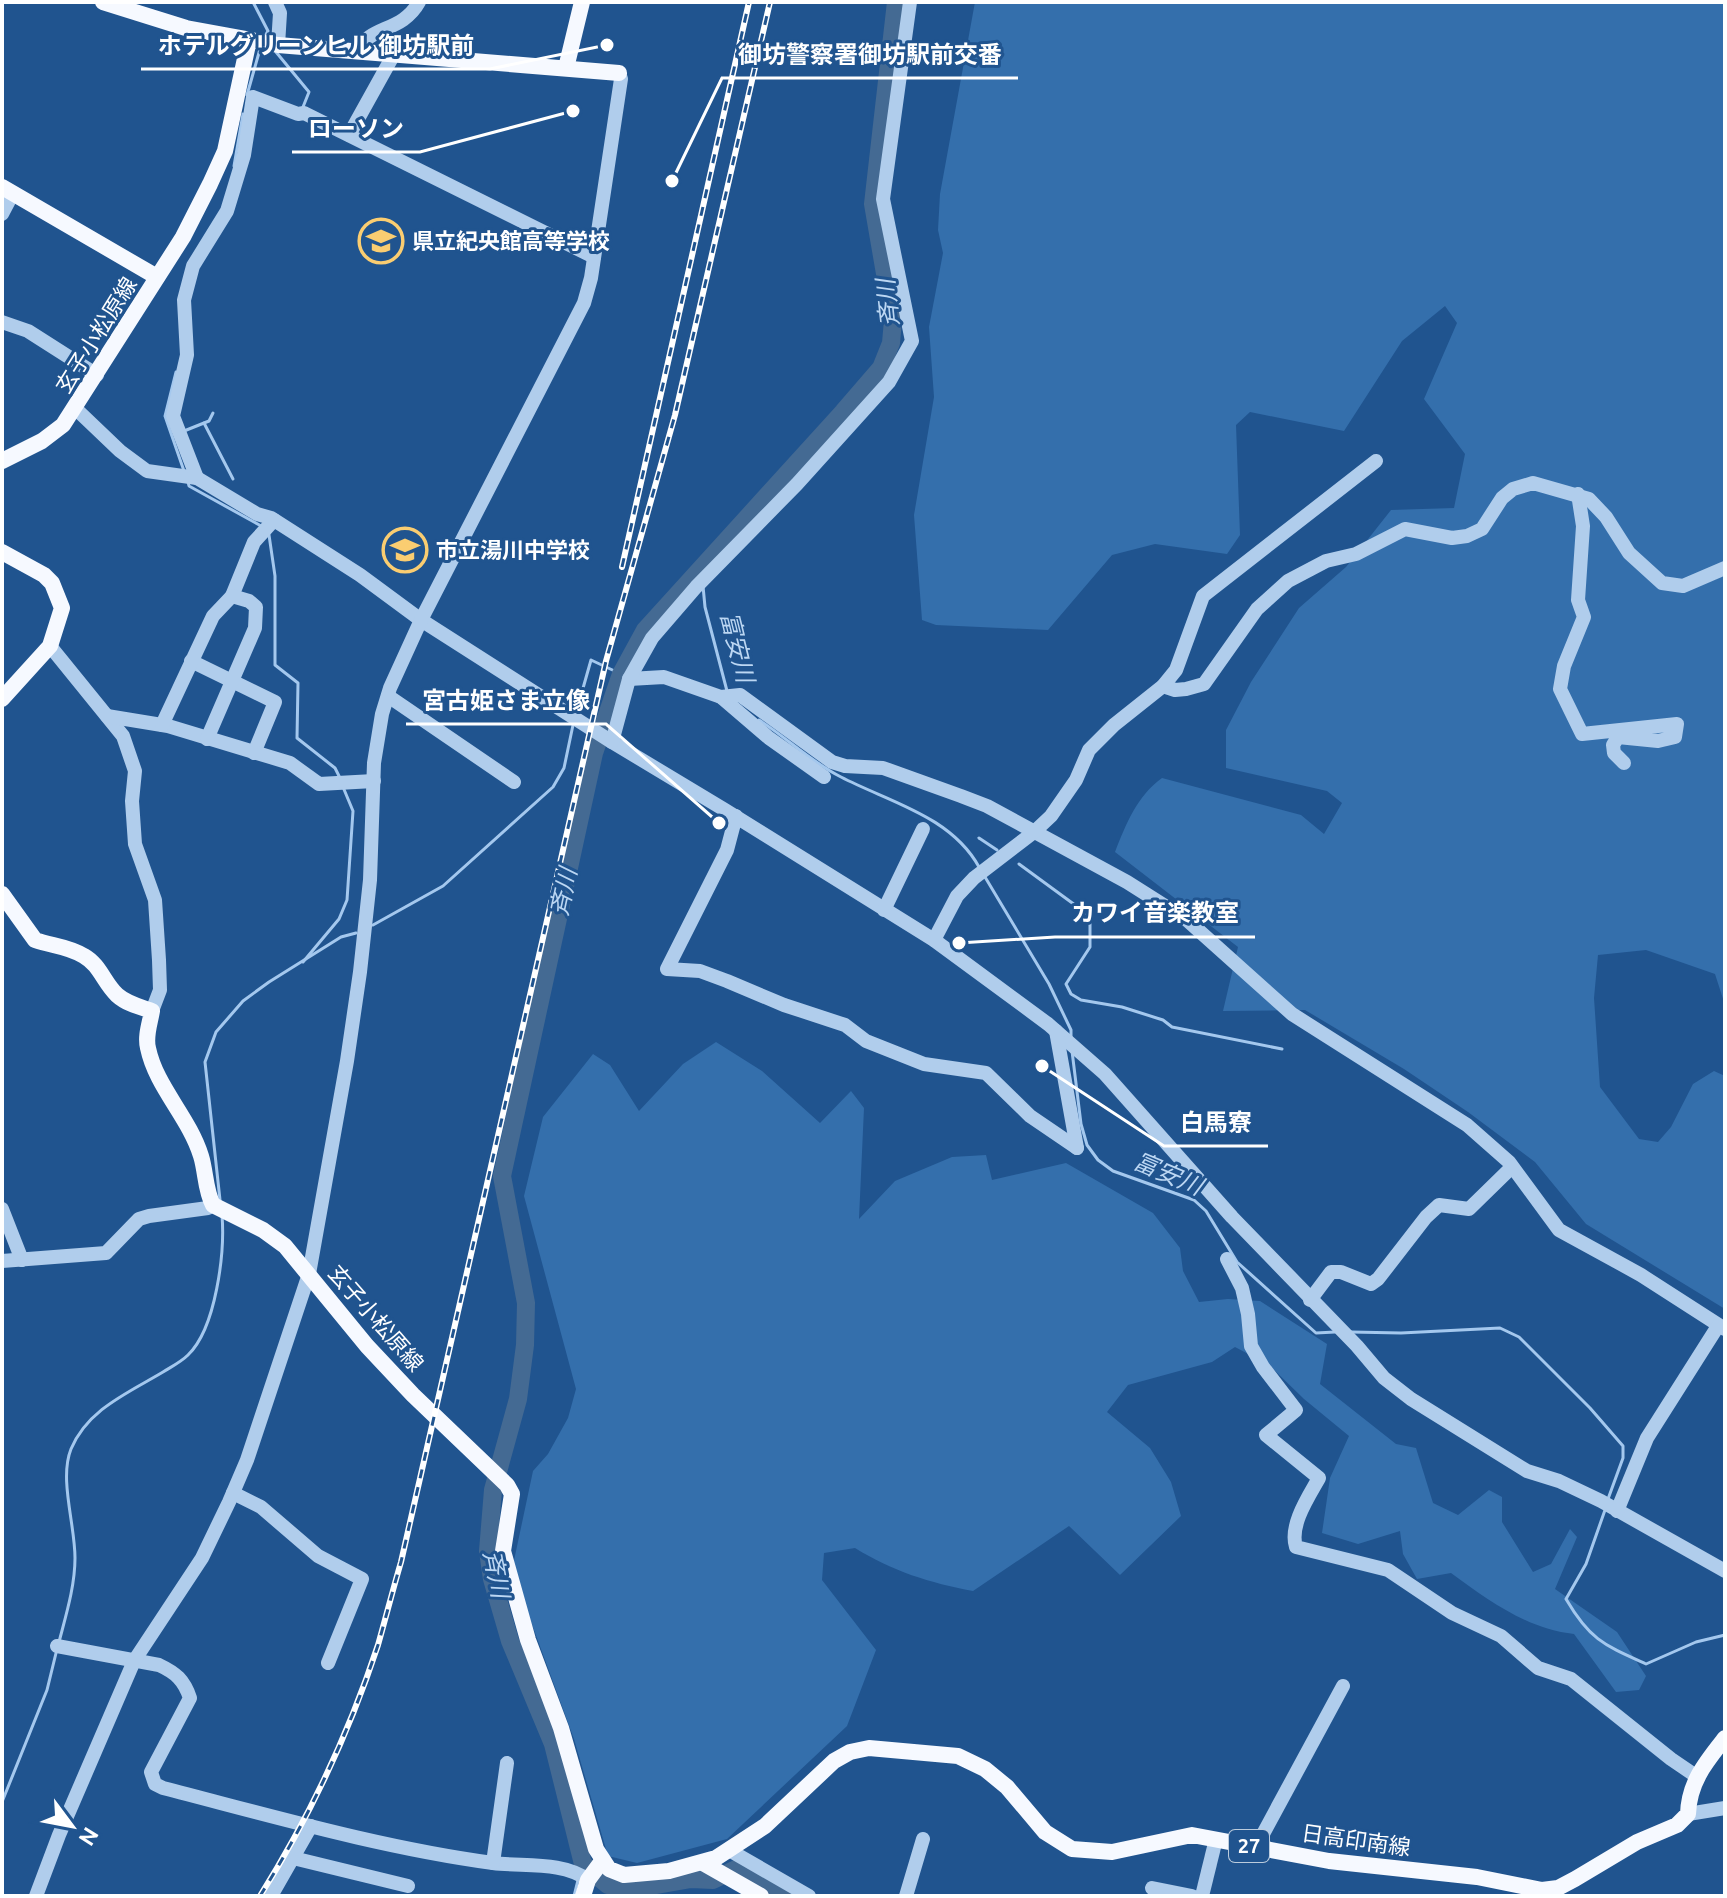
<svg xmlns="http://www.w3.org/2000/svg" width="1727" height="1898" font-family="Ubuntu,'Noto Sans JP',sans-serif">
  <style>
    .green { fill: #346fac }
    .lines { fill: none; stroke-linecap: round; stroke-linejoin: round }
    .stream { stroke: #a4c8ee; stroke-width: 3 }
    .river { stroke: #446a93; stroke-width: 18 }
    .minor { stroke: #b0cdec; stroke-width: 14 }
    .major { stroke: #f6f9ff; stroke-width: 16 }
    .rail-casing { stroke: #fff; stroke-width: 6 }
    .rail { stroke: #20548f; stroke-width: 3; stroke-dasharray: 9; stroke-linecap: butt }
    .labels { text-anchor: middle; stroke-width: 6; stroke-linejoin: round; paint-order: stroke }
    .shield { fill: #20548f; stroke: #bcccdd; stroke-width: 2 }
    .shield-label { font-size: 20px; font-weight: bold; fill: #fff }
    .poi-label { font-size: 22px; font-weight: bold; fill: #fff; stroke: #20548f; text-anchor: start }
    .street-label { font-size: 22px; fill: #fff; stroke: #20548f }
    .water-label { font-size: 24px; font-style: italic; fill: #bcd7f3; stroke: #20548f }
    .leader { fill: none; stroke: #fff; stroke-width: 3 }
    .callout-dot { fill: #fff; stroke: #20548f; stroke-width: 3 }
    .callout-label { font-size: 24px; text-anchor: middle; font-weight: bold; fill: #fff; stroke: #20548f; stroke-width: 6; stroke-linejoin: round; paint-order: stroke }
  </style>
  <rect width="100%" height="100%" fill="#20548f"/>
  <g class="green">
    <path d="M975 2H1725V1005L1715 974 1646 950 1598 955 1594 998 1600 1087 1639 1139 1658 1142 1671 1127 1693 1084 1714 1071 1725 1076V1309L1586 1224 1535 1162 1468 1112 1404 1069 1305 1010 1223 1011 1238 947 1115 852C1126 824 1137 796 1162 778L1301 815 1324 834 1342 803 1327 791 1226 768V730L1251 682 1299 608 1346 567 1391 510 1454 508 1465 454 1424 399 1457 323 1445 306 1402 341 1344 431 1250 412 1236 425 1240 535 1227 554 1155 544 1112 555 1048 630 936 625 922 620 914 515 934 397 929 327 943 253 938 230 940 194Z"/>
    <path d="M716 1042 762 1071 820 1123 851 1091 864 1108 859 1219 895 1181 952 1157 986 1155 992 1180 1066 1163 1153 1213 1180 1248 1183 1271 1199 1302 1228 1299 1260 1301 1327 1344 1320 1384 1396 1444 1416 1448 1433 1503 1458 1515 1489 1490 1502 1497V1522L1533 1572 1551 1564 1570 1529 1577 1537 1555 1589 1617 1632 1646 1676 1639 1690 1616 1692 1574 1634C1527 1629 1488 1600 1451 1573L1417 1579 1403 1554 1400 1531 1358 1544 1322 1533 1330 1478 1349 1436 1304 1399 1269 1365 1235 1347 1212 1362 1128 1385 1107 1412 1150 1448 1171 1482 1181 1516 1120 1575 1069 1526 973 1591C930 1583 892 1571 855 1548L824 1553 822 1580 876 1650 847 1726 727 1839 637 1863 608 1856 574 1739 512 1570 533 1471 548 1454 568 1418 576 1389 524 1196 543 1117 593 1054 610 1065 639 1111 683 1064Z"/>
  </g>
  <g class="lines">
    <g class="stream">
      <polyline points="253,2 268,31 264,38"/>
      <polyline points="276,52 309,92 303,107"/>
      <polyline points="247,95 260,49"/>
      <polyline points="234,166 243,114"/>
      <polyline points="176,372 165,416 184,471"/>
      <polyline points="204,423 233,479"/>
      <polyline points="184,431 209,421 213,413"/>
      <polyline points="188,482 189,486 263,527"/>
      <polyline points="269,535 275,576 275,665 298,683 297,738 335,768 339,776"/>
      <polyline points="703,586 705,607 727,691"/>
      <polyline points="576,713 591,660 621,674"/>
      <path d="M759 720C787 738 811 762 841 777 889 802 951 816 979 867"/>
      <polyline points="979,838 997,850"/>
      <polyline points="1019,864 1090,916 1090,947 1066,984 1071,994 1081,1000 1122,1007 1163,1020 1172,1027 1282,1049"/>
      <polyline points="985,877 1049,984 1071,1030 1071,1039"/>
      <polyline points="373,925 443,886 553,787 564,768 573,725"/>
      <polyline points="303,962 339,919 347,900 353,811 343,787"/>
      <polyline points="1072,1051 1081,1124 1087,1145 1098,1160 1113,1171 1194,1200 1206,1211 1237,1262 1316,1333 1335,1332"/>
      <polyline points="220,1200 205,1062 216,1032 243,1001 269,982 341,937 356,933"/>
      <polyline points="1351,1332 1401,1333 1500,1328 1519,1337 1590,1408 1623,1446 1623,1458 1608,1499"/>
      <path d="M1605 1510 1586 1564 1566 1599C1590 1640 1604 1645 1646 1664L1696 1642 1725 1635"/>
      <path d="M59 1642C66 1615 75 1586 75 1558 75 1524 59 1479 71 1449 88 1409 128 1393 163 1372 171 1367 181 1362 188 1355 216 1328 225 1253 222 1215"/>
      <polyline points="2,1802 47,1690 57,1649"/>
      <polyline points="574,1896 578,1880"/>
    </g>
    <polyline class="river" points="790,1896 740,1867 713,1880 691,1879 634,1889 608,1885 583,1864 553,1744 510,1641 492,1579 488,1551 493,1490 518,1399 525,1345 526,1303 502,1176 594,753 621,674 645,630 843,412 881,368 891,343 893,320 873,204 896,2"/>
    <g class="minor">
      <polyline points="275,2 280,13 278,45"/>
      <path d="M358 51C369 25 402 33 419 2"/>
      <polyline points="349,135 394,54"/>
      <polyline points="2,214 13,193"/>
      <polyline points="2,322 28,331 97,375"/>
      <polyline points="76,409 120,451 147,471 197,478 257,514 271,518 360,575 421,620 612,742 725,810 934,940 1048,1024 1105,1074 1232,1217 1357,1346 1384,1378 1411,1399 1527,1471 1559,1481 1601,1501 1725,1571"/>
      <polyline points="197,478 173,416 187,355 184,300 193,266 227,211 244,155 253,97 298,114 304,113 594,257"/>
      <polyline points="1578,494 1583,526 1578,600 1584,617 1564,666 1560,689 1582,734 1677,724 1675,737 1658,741 1618,737 1613,745 1614,753 1624,763"/>
      <polyline points="232,596 254,542 274,520"/>
      <polyline points="50,646 123,736 135,771 132,801 135,844 155,900 159,960 160,990 152,1011"/>
      <polyline points="191,661 275,702 254,753"/>
      <polyline points="629,679 664,677 721,697 769,738 824,777"/>
      <polyline points="1163,686 1175,690 1186,689 1204,684 1257,609 1288,581 1326,561 1356,554 1405,529 1452,538 1467,536 1482,529 1502,498 1513,489 1533,483 1589,499 1606,517 1629,553 1662,583 1683,586 1725,568"/>
      <polyline points="388,696 514,782"/>
      <polyline points="721,697 740,695 832,762 845,766 883,768 961,796 987,806 1127,882 1187,920 1292,1014 1467,1125 1509,1162 1559,1230 1641,1275 1725,1329"/>
      <polyline points="107,716 168,726 290,763 319,784 374,781"/>
      <polyline points="162,725 213,616 232,596 249,601 256,607 255,628 207,739"/>
      <polyline points="612,742 629,679 652,638 696,587 797,484 889,382 912,341 883,199 910,2"/>
      <polyline points="736,816 727,850 667,969 700,971 727,981 784,1005 845,1025 866,1041 924,1064 986,1073 1030,1116 1077,1148"/>
      <polyline points="884,910 923,829"/>
      <polyline points="934,940 957,896 974,878 1034,832 1051,816 1076,780 1089,750 1114,725 1163,686 1176,670 1203,596 1376,461"/>
      <polyline points="1056,1031 1077,1148"/>
      <polyline points="2,1209 22,1260"/>
      <path d="M1227 1259 1242 1288 1248 1314 1251 1346 1263 1367 1296 1410 1266 1435 1319 1478C1309 1496 1289 1525 1296 1547L1388 1570 1452 1613 1501 1636 1538 1668 1571 1679 1671 1759 1696 1776"/>
      <polyline points="2,1261 106,1253 139,1219 149,1216 208,1208 213,1205"/>
      <polyline points="1310,1300 1331,1272 1341,1272 1371,1284 1378,1279 1426,1217 1439,1205 1469,1209 1512,1167"/>
      <polyline points="233,1493 261,1507 318,1556 362,1579 328,1663"/>
      <polyline points="1617,1511 1647,1438 1718,1326"/>
      <path d="M57 1646 159 1665C176 1673 184 1680 190 1698L151 1772 155 1784 163 1788C272 1816 382 1848 493 1863 523 1867 563 1861 588 1880"/>
      <polyline points="1688,1814 1725,1808"/>
      <polyline points="1256,1847 1343,1686"/>
      <polyline points="729,1850 809,1896"/>
      <polyline points="293,1858 408,1886"/>
      <polyline points="493,1863 507,1763"/>
      <polyline points="1152,1888 1192,1896"/>
      <polyline points="36,1896 59,1835 134,1661 202,1558 229,1502 247,1460 309,1274 347,1061 360,972 370,880 374,763 382,714 390,688 421,620 584,303 591,278 621,79 619,73"/>
      <polyline points="271,1896 311,1826"/>
      <polyline points="906,1896 923,1839"/>
      <polyline points="1202,1896 1216,1839"/>
    </g>
    <g class="major">
      <polyline points="103,2 186,28 278,45 619,73"/>
      <polyline points="566,68 582,2"/>
      <polyline points="2,187 157,277"/>
      <polyline points="2,461 42,441 63,425 183,237 210,184 225,151 249,40"/>
      <polyline points="2,552 44,575 52,583 62,608 50,646 2,699"/>
      <path d="M2 894 35 940C52 946 68 946 84 956 100 965 104 983 117 995 127 1004 140 1007 152 1011 150 1023 145 1036 148 1048 156 1087 189 1117 201 1156 206 1172 205 1190 213 1205L263 1230 285 1246 367 1346 413 1395 507 1485 512 1494 503 1551 528 1640 561 1728 596 1849 609 1869 624 1875 669 1871 716 1858 765 1826 834 1761 850 1752 869 1748 958 1756 985 1769 1007 1787 1045 1832 1072 1849 1112 1852 1192 1835 1329 1861 1477 1877 1542 1890 1558 1888 1575 1879 1637 1842 1677 1825 1688 1814C1689 1782 1706 1762 1725 1738"/>
      <polyline points="703,1863 761,1896"/>
      <polyline points="583,1896 588,1880 602,1861"/>
    </g>
    <g class="rail-casing">
      <g id="rail">
        <polyline points="622,567 749,2"/>
        <path d="M260 1896C309 1818 349 1733 378 1645 386 1617 393 1589 401 1562L606 661 675 415 770 2"/>
      </g>
    </g>
    <use href="#rail" class="rail"/>
  </g>
  <defs>
    <g id="school-ring" transform="scale(2.3)"><circle r="9.5" fill="#20548f" stroke="#facd71" stroke-width="1.5"/><path d="M0-5L7-2L0 1L-7-2ZM-4 1L0 2.5L4 1V4Q0 6-4 4Z" fill="#facd71"/></g>
  </defs>
  <g fill-rule="evenodd">
    <use href="#school-ring" x="381" y="241"/>
    <use href="#school-ring" x="405" y="550"/>
  </g>
  <g class="labels">
    <rect class="shield" x="1229" y="1830" width="40" height="32" rx="6"/>
    <g class="shield-label">
      <text x="1249" y="1853">27</text>
    </g>
    <g class="poi-label">
      <text x="412" y="249">県立紀央館高等学校</text>
      <text x="436" y="558">市立湯川中学校</text>
    </g>
    <g class="street-label">
      <text transform="translate(96 335) rotate(-58)" y="8">玄子小松原線</text>
      <text transform="translate(376 1318) rotate(49)" y="8">玄子小松原線</text>
      <text transform="translate(1356 1840) rotate(8)" y="8">日高印南線</text>
    </g>
    <g class="water-label">
      <text transform="translate(888 303) rotate(-96)" y="8">斉川</text>
      <text transform="translate(737 647) rotate(76)" y="8">富安川</text>
      <text transform="translate(564 892) rotate(-78)" y="8">斉川</text>
      <text transform="translate(1168 1174) rotate(23)" y="8">富安川</text>
      <text transform="translate(496 1574) rotate(79)" y="8">斉川</text>
    </g>
  </g>
  <path class="leader" d="M607 45L490 69H141M672 181L722 78H1018M573 111L420 152H292M719 823L606 724H406M959 943L1055 937H1255M1042 1066L1164 1146H1268"/>
  <g class="callout-dot">
    <circle cx="607" cy="45" r="8"/>
    <circle cx="672" cy="181" r="8"/>
    <circle cx="573" cy="111" r="8"/>
    <circle cx="719" cy="823" r="8"/>
    <circle cx="959" cy="943" r="8"/>
    <circle cx="1042" cy="1066" r="8"/>
  </g>
  <g class="callout-label">
    <text x="316" y="54">ホテルグリーンヒル 御坊駅前</text>
    <text x="870" y="63">御坊警察署御坊駅前交番</text>
    <text x="356" y="137">ローソン</text>
    <text x="506" y="709">宮古姫さま立像</text>
    <text x="1155" y="921">カワイ音楽教室</text>
    <text x="1216" y="1131">白馬寮</text>
  </g>
  <rect width="1727" height="1898" fill="none" stroke="#ffffff" stroke-width="8"/>
  <g transform="translate(72 1826) rotate(122)" stroke="#20548f" stroke-width="6" paint-order="stroke">
  <path d="M0-6L14 30L0 20L-14 30Z" fill="#ffffff"/>
  <text y="-12" font-size="22" font-weight="bold" text-anchor="middle" fill="#ffffff">N</text>
  </g>
</svg>
